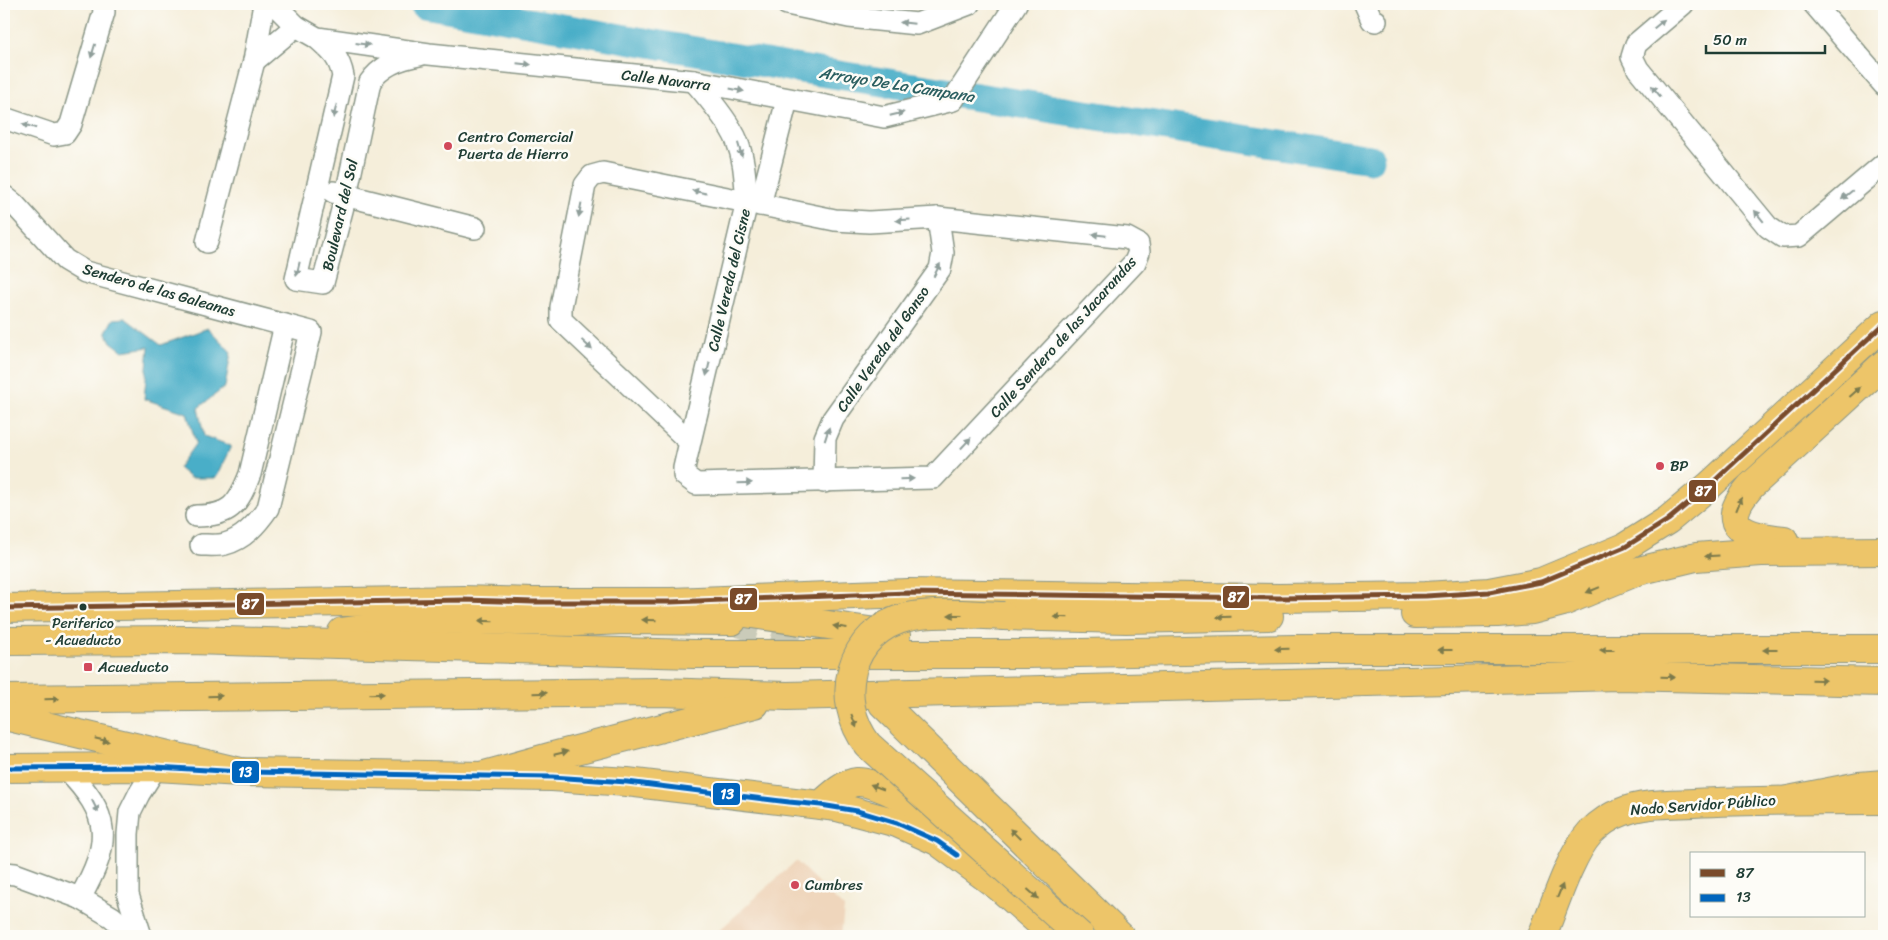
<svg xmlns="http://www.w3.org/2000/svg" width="1888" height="940" font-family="Sriracha,sans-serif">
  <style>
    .built { fill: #efd6bc }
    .water { fill: #48aec8; stroke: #34767e }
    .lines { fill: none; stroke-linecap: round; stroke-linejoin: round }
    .river { stroke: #48aec8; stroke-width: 29 }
    .major-tunnel { stroke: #cacbb9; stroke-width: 28; stroke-dasharray: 28 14; stroke-linecap: butt }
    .minor-casing { stroke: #8a9687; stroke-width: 24 }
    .major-casing { stroke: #8a9687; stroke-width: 30 }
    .highway-casing { stroke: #8a9687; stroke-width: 30 }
    .minor { stroke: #fff; stroke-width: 21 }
    .major { stroke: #edc569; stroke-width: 28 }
    .highway { stroke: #edc569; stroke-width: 28 }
    .major-bridge-casing { stroke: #8a9687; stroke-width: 30; stroke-linecap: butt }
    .major-bridge { stroke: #edc569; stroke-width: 28 }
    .bus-1-casing { stroke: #fdfcf7; stroke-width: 9 }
    .bus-2-casing { stroke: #fdfcf7; stroke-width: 9 }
    .bus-1 { stroke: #7a4b2a; stroke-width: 5 }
    .bus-2 { stroke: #0065bd; stroke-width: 5 }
    .oneway { fill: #8f9e9a }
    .oneway2 { fill: #7c7a4c }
    .poi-dot { fill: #d1495b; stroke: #fdfcf7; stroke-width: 2 }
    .bus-dot { fill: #1f3d34; stroke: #fdfcf7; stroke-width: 2 }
    .labels { text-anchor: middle; stroke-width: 5; stroke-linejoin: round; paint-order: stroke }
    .bus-label { font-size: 14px; fill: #1f3d34; stroke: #fdfcf7 }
    .street-label { font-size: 15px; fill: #1f3d34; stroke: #fdfcf7 }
    .poi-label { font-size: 15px; fill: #1f3d34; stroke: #fdfcf7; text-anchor: start }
    .water-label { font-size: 16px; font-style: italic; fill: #2b5f60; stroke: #fdfcf7 }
    .line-badge { stroke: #fdfcf7; stroke-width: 2 }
    .badge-label { font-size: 14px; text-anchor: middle; font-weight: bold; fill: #fff }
  </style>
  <rect width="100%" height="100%" fill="#fdfcf7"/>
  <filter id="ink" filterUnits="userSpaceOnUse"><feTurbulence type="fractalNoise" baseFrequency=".02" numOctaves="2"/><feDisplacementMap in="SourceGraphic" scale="10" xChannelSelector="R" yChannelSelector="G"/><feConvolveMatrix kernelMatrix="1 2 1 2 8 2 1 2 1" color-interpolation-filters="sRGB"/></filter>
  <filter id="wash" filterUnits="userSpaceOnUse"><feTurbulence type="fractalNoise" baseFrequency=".0096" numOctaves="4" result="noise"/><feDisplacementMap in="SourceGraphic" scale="20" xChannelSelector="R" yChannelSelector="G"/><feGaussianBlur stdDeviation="1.12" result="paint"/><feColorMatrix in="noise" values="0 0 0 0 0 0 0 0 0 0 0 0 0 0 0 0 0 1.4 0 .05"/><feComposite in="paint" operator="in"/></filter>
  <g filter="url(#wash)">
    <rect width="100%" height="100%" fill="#f5eeda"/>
    <polygon class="built" points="796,861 844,908 841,936 713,936"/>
    <polygon class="water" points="125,318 161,345 208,328 231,352 225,387 198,408 204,436 231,446 216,478 190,478 178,468 196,443 187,413 144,399 149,347 123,351 111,342 106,332 113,319"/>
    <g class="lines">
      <polyline class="river" points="424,4 794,68 1370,159"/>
    </g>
  </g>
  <g filter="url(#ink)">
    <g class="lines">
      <polyline class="major-tunnel" points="732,621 777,635 823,656"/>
      <g class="minor-casing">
        <g id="minor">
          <polyline points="274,4 296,26 317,38 429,54 694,81 884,117 953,100 1016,4"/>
          <polyline points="787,4 849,17 917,24 969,4"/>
          <polyline points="1365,4 1372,20 1376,21"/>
          <polyline points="1683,4 1636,44 1632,57 1638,69 1768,227 1783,237 1799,236 1884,164"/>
          <polyline points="1814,4 1884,85"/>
          <path d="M317 38C331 51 339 56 343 76L296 279 323 283 346 195 370 82C381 66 401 58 420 55"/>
          <polyline points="254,61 296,26"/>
          <polyline points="4,118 54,135 65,133 71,124 104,12 103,4"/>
          <polyline points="333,192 475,228"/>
          <path d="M4 196 14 204 65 260 85 272 311 332 268 508C257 524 244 539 225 544 218 546 208 545 201 545"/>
          <polyline points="760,205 787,100"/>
          <polyline points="207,242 254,61 264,4"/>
          <path d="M690 442 561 320V307L585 185 592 176 603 173 747 202 835 220 869 222 938 218 1127 238 1138 244 1139 252 1135 262 933 478 696 484 684 475V468L690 442 747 202C745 181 745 161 737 141 730 123 707 96 694 81"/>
          <polyline points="824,482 825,438 833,419 940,269 943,253 938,218"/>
          <path d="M196 516C230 516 238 505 250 474L285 325"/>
          <path d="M65 768C112 816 112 841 80 898"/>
          <polyline points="4,873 15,874 80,898 112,917 134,936"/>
          <polyline points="141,936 128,895 128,834 130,812 139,794 156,767"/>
        </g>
      </g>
      <g class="major-casing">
        <g id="major">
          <path d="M1784 540C1745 536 1715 527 1751 486L1884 364"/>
          <polyline points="4,608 463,600 533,602 671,602 908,593 1278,598 1426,596 1489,592 1541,582 1625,547 1668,520 1710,485 1884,324"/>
          <polyline points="1415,614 1497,613 1532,610 1563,602 1638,571 1696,557 1761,552 1884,551"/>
          <polyline points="1004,616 1126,619 1269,616"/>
          <polyline points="409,619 576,622 625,620 732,621"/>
          <polyline points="883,704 1120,936"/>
          <polyline points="4,768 156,767 241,772 552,777 627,782 837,807 897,823 937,841 999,887 1055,936"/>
          <path d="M821 805C830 797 844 783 857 782 879 781 926 810 947 821"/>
          <path d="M1542 936C1554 907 1570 855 1590 833 1599 824 1610 816 1622 812 1643 803 1671 804 1693 803 1757 800 1821 800 1884 800"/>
        </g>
      </g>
      <g class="highway-casing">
        <g id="highway">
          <polyline points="671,602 896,635"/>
          <polyline points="342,632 432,620"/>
          <polyline points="4,641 190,640 694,654 1026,654 1295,649 1884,649"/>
          <polyline points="4,699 659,692 787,696 1619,676 1884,682"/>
          <polyline points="4,716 241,772"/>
          <polyline points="481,776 553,756 755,704"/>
          <polyline points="1788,800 1859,786 1884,784"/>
        </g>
      </g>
      <use href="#minor" class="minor"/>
      <use href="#major" class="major"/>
      <use href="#highway" class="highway"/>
      <g class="major-bridge-casing">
        <path id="major-bridge" d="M1004 616C975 615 935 611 908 617 848 631 833 700 868 745L1080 936"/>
      </g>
      <use href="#major-bridge" class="major-bridge"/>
      <g class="bus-1-casing">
        <polyline id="bus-1" points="4,608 463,600 533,602 671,602 908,593 1278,598 1426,596 1489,592 1541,582 1625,547 1668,520 1710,485 1884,324"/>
      </g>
      <g class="bus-2-casing">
        <polyline id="bus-2" points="4,768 156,767 241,772 552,777 627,782 789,802 821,805 857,811 897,823 937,841 957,855"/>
      </g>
      <use href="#bus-1" class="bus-1"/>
      <use href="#bus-2" class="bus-2"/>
    </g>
    <defs><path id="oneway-solid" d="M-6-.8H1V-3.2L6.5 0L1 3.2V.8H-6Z" transform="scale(1.25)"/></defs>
    <g class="oneway">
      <use href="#oneway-solid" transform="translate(907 23) rotate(-174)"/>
      <use href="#oneway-solid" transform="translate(1659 24) rotate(-40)"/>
      <use href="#oneway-solid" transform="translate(363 44) rotate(8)"/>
      <use href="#oneway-solid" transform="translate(93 51) rotate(107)"/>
      <use href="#oneway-solid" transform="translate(524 64) rotate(6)"/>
      <use href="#oneway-solid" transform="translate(737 90) rotate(11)"/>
      <use href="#oneway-solid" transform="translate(1656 91) rotate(-129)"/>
      <use href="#oneway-solid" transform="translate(335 111) rotate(104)"/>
      <use href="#oneway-solid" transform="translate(897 114) rotate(-14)"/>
      <use href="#oneway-solid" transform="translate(29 126) rotate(-162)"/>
      <use href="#oneway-solid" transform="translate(740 150) rotate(74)"/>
      <use href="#oneway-solid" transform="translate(699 192) rotate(-168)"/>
      <use href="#oneway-solid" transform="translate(1847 195) rotate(140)"/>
      <use href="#oneway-solid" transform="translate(580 210) rotate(101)"/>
      <use href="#oneway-solid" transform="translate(1759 216) rotate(-129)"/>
      <use href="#oneway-solid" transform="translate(903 220) rotate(176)"/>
      <use href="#oneway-solid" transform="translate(1099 235) rotate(-174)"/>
      <use href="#oneway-solid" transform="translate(298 269) rotate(103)"/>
      <use href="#oneway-solid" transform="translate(937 270) rotate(-63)"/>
      <use href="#oneway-solid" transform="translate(587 345) rotate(43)"/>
      <use href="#oneway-solid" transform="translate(708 369) rotate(103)"/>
      <use href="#oneway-solid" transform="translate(827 434) rotate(-72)"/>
      <use href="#oneway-solid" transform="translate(966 443) rotate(-47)"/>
      <use href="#oneway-solid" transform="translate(907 479) rotate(-2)"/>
      <use href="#oneway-solid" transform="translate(745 483) rotate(-1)"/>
      <use href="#oneway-solid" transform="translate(95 806) rotate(63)"/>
    </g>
    <g class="oneway2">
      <use href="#oneway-solid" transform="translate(1855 392) rotate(-42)"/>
      <use href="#oneway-solid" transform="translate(1739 504) rotate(-68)"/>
      <use href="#oneway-solid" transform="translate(1712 556) rotate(176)"/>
      <use href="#oneway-solid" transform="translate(1593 590) rotate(158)"/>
      <use href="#oneway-solid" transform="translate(955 615) rotate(-180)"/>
      <use href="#oneway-solid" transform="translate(1061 617) rotate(-179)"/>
      <use href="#oneway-solid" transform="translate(1224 617) rotate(179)"/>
      <use href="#oneway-solid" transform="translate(649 620) rotate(-179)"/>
      <use href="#oneway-solid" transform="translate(486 621) rotate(-179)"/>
      <use href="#oneway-solid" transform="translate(840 627) rotate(-172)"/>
      <use href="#oneway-solid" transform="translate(1282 649) rotate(179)"/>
      <use href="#oneway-solid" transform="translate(1445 650) rotate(-180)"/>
      <use href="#oneway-solid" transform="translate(1607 650) rotate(180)"/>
      <use href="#oneway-solid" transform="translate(1770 650) rotate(180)"/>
      <use href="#oneway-solid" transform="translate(1668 677) rotate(1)"/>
      <use href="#oneway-solid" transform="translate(1819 680) rotate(2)"/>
      <use href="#oneway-solid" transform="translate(540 693) rotate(-1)"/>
      <use href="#oneway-solid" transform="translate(377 694) rotate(-1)"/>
      <use href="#oneway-solid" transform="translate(215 696) rotate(-1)"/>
      <use href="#oneway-solid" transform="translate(52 699) rotate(-1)"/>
      <use href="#oneway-solid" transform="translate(854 721) rotate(69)"/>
      <use href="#oneway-solid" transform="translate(102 740) rotate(13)"/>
      <use href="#oneway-solid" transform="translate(561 753) rotate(-14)"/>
      <use href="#oneway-solid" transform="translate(877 787) rotate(-159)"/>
      <use href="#oneway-solid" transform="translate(1015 834) rotate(-135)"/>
      <use href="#oneway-solid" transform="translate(1560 891) rotate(-68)"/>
      <use href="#oneway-solid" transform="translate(1033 894) rotate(42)"/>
    </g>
  </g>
  <g class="poi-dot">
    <circle cx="448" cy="146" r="5"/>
    <circle cx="1660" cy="466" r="5"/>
    <rect x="83" y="662" width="10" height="10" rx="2.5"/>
    <circle cx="795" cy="885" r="5"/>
  </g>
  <circle class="bus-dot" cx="83" cy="607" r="4.5"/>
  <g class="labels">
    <g class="bus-label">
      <text x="83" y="628">Periferico<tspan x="83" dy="17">- Acueducto</tspan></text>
    </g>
    <g class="street-label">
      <text transform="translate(666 80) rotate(7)" y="5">Calle Navarra</text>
      <text transform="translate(340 215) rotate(-77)" y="5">Boulevard del Sol</text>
      <text transform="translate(729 280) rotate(-77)" y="5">Calle Vereda del Cisne</text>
      <text transform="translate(159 290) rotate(16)" y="5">Sendero de las Galeanas</text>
      <text transform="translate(1063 337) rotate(-48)" y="5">Calle Sendero de las Jacarandas</text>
      <text transform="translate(883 349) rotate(-55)" y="5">Calle Vereda del Ganso</text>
      <text transform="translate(1703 805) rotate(-4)" y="5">Nodo Servidor Público</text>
    </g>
    <g class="poi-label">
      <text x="458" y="142">Centro Comercial<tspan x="458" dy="17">Puerta de Hierro</tspan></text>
      <text x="1670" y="471">BP</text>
      <text x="98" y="672">Acueducto</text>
      <text x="805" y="890">Cumbres</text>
    </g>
    <g class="water-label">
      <text transform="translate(897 84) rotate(9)" y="6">Arroyo De La Campana</text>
    </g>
  </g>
  <g class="line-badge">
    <rect x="1688" y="479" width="29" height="24" rx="5" fill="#7a4b2a"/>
    <rect x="1222" y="585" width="28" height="24" rx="5" fill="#7a4b2a"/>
    <rect x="729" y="587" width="29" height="24" rx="5" fill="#7a4b2a"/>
    <rect x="236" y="592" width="29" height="24" rx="5" fill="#7a4b2a"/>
    <rect x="231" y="760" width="29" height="24" rx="5" fill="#0065bd"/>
    <rect x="712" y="782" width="29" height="24" rx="5" fill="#0065bd"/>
  </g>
  <g class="badge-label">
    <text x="1703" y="496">87</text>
    <text x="1236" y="602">87</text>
    <text x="743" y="604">87</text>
    <text x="250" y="609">87</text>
    <text x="245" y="777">13</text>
    <text x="727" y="799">13</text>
  </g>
  <rect width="1888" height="940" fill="none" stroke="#fdfcf7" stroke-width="20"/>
  <rect x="1690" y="852" width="175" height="65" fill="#fdfcf7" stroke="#a4b0a9"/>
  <rect x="1700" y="869" width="25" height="8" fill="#7a4b2a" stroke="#a4b0a9"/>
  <text x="1736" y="878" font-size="15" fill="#1f3d34">87</text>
  <rect x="1700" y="894" width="25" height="8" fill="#0065bd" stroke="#a4b0a9"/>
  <text x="1736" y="902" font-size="15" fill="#1f3d34">13</text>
  <path d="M1706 45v8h119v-8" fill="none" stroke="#1f3d34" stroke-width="2.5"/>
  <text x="1713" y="45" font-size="15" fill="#1f3d34" stroke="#fdfcf7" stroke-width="4" paint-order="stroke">50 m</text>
</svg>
